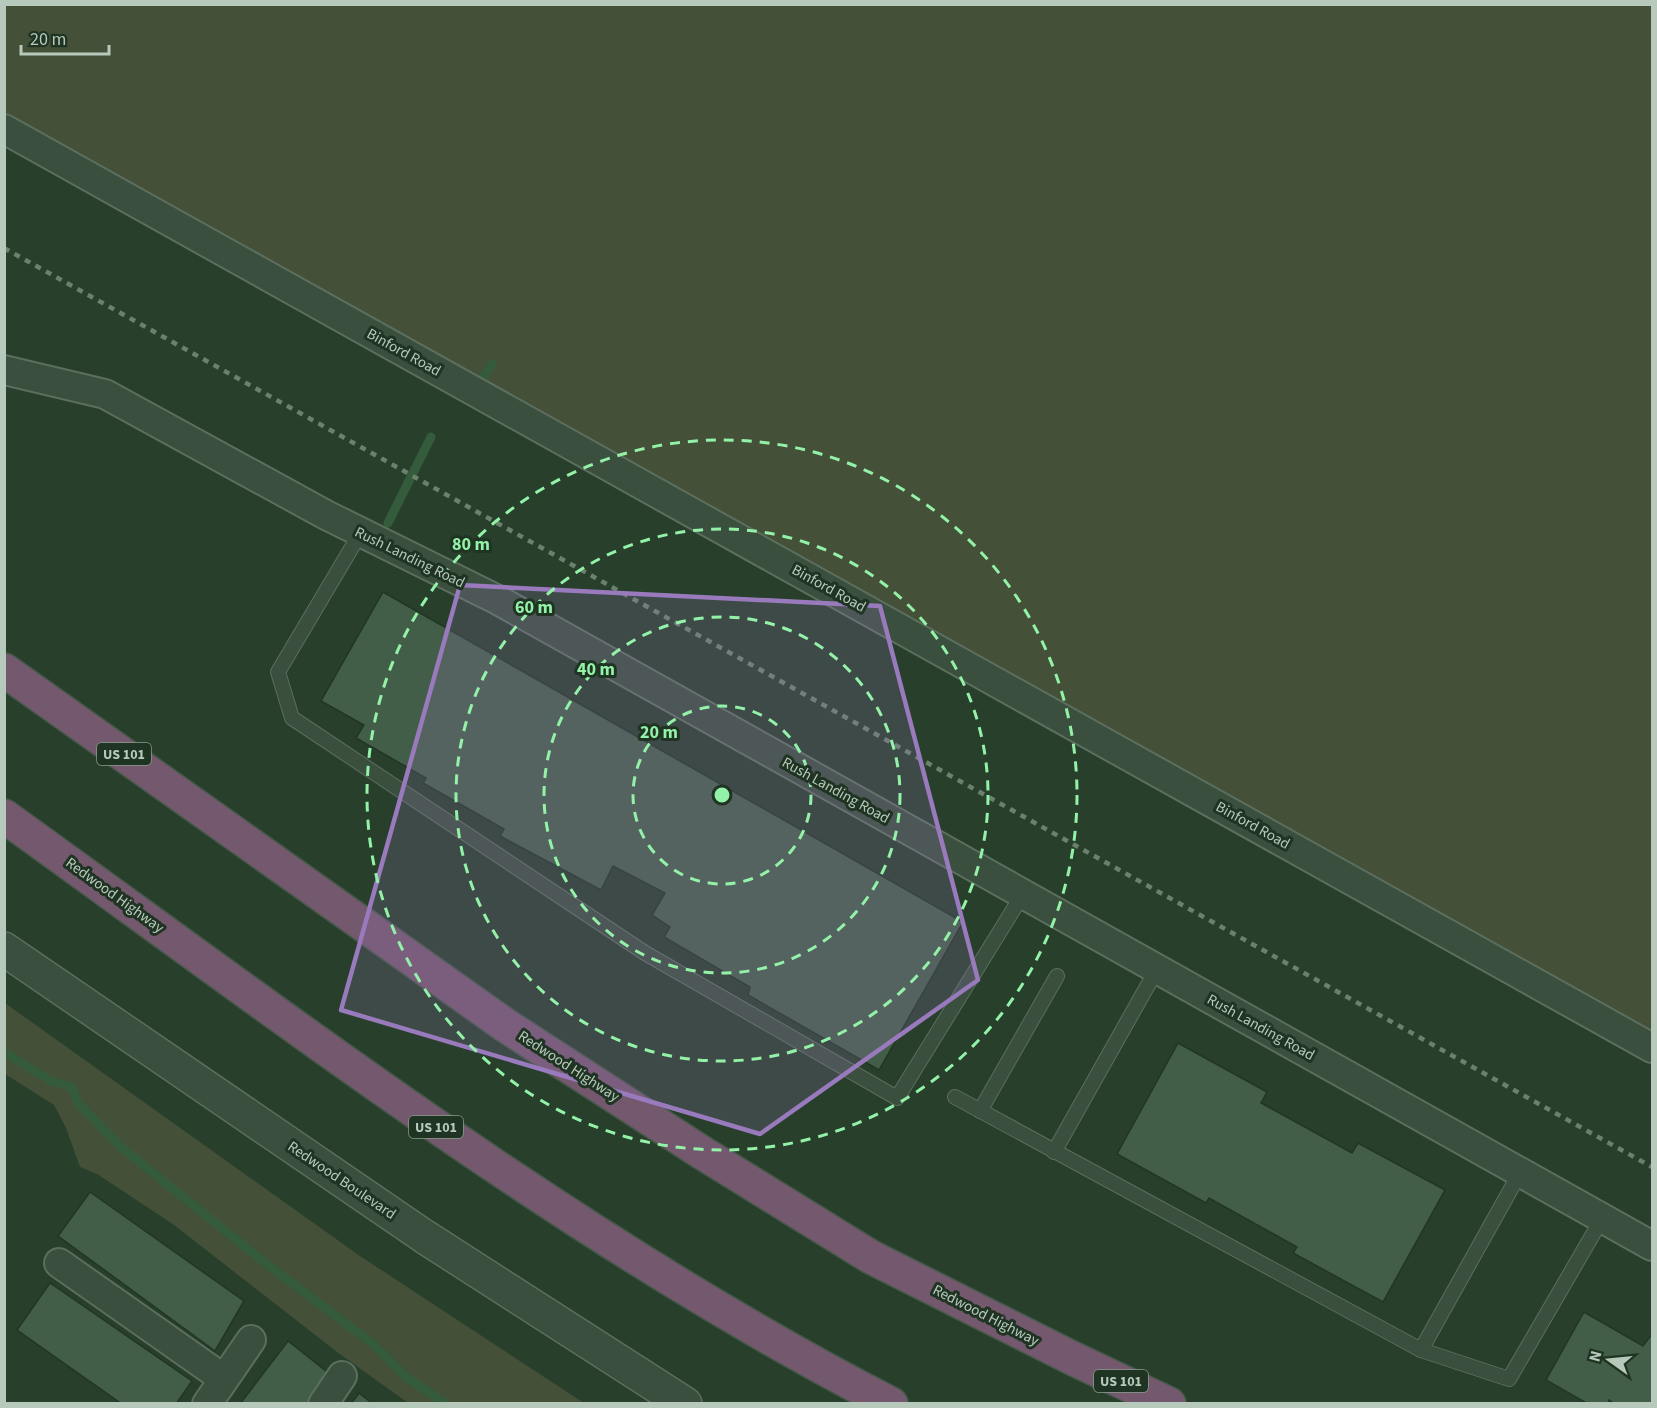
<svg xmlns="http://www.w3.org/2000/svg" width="1657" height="1408" font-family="'Source Sans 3',sans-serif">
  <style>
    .green { fill: #445037 }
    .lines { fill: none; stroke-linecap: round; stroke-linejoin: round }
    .stream { stroke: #345c3c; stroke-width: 9 }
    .building { fill: #435e48; stroke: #223625; stroke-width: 1.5 }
    .service-casing { stroke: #5c6f5f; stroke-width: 16 }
    .minor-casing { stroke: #5c6f5f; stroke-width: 32 }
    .tertiary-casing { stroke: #5c6f5f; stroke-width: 36 }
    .motorway-casing { stroke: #465949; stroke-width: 36 }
    .service { stroke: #3b4f3e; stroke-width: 14 }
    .minor { stroke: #3b4f3e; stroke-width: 28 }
    .tertiary { stroke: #3b4f3e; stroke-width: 33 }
    .motorway { stroke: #74586e; stroke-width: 33 }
    .rail { stroke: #6a816e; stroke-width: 4.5; stroke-dasharray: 6 6; stroke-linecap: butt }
    .marked { fill: #997abd; fill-opacity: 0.2; stroke: #997abd; stroke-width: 4.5; stroke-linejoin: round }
    .ring { fill: none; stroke: #93f2a8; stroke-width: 3; stroke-dasharray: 10 8 }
    .labels { text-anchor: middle; stroke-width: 6; stroke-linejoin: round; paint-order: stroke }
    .shield { fill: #1f3423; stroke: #899c8d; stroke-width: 1.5 }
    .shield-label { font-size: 14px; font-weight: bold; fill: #b7c9bb }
    .street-label { font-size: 15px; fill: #b7c9bb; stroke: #1f3423 }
    .centre { fill: #93f2a8; stroke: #1f3423; stroke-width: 3 }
    .ring-label { font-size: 18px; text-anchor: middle; font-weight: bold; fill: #93f2a8; stroke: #1f3423; stroke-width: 6; stroke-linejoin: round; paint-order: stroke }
  </style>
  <rect width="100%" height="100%" fill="#273f2b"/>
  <g class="green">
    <polygon points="4,5 1652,5 1652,1034 5,125"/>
    <polygon points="5,1003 360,1256 584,1403 408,1403 337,1352 174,1225 97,1174 80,1167 66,1128 54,1105 5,1074"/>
  </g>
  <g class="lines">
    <g class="stream">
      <polyline points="481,380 492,364"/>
      <polyline points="388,523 431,437"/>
      <polyline points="4,1052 51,1081 72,1087 78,1103 122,1148 264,1262 373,1344 406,1377 446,1404"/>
    </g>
  </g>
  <g class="building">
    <polygon points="383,592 963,922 879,1070 748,995 750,987 664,937 670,927 652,915 665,893 613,866 601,890 500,836 504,829 423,783 426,778 356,738 364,725 321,701"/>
    <polygon points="1178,1043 1267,1092 1261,1103 1352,1153 1358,1143 1445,1190 1383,1302 1293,1253 1297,1247 1209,1198 1206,1203 1117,1154"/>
    <polygon points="90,1192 244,1301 215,1351 58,1236"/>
    <polygon points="50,1283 192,1381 176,1404 122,1404 17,1330"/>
    <polygon points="1584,1312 1643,1346 1652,1334 1652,1404 1615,1404 1609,1400 1608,1404 1588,1404 1546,1380"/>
    <polygon points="288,1341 331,1375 309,1404 240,1404"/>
    <polygon points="359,1393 373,1404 351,1404"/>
  </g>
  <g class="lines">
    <g class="service-casing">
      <g id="service">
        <polyline points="361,532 278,672 292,718 645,953 897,1098 1023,894"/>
        <polyline points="955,1097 1421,1350"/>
        <polyline points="980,1111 1057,976"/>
        <polyline points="1054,1152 1157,969"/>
        <polyline points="1521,1171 1421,1350 1509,1379 1603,1217"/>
      </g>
    </g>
    <g class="minor-casing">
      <g id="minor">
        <polyline points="4,129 1652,1048"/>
        <polyline points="4,370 105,394 326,515 498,600 1652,1246"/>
        <polyline points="59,1263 224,1379"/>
        <polyline points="207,1404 251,1340"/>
        <polyline points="323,1404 342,1376"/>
      </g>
    </g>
    <g class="tertiary-casing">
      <polyline id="tertiary" points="4,949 425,1237 685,1404"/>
    </g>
    <g class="motorway-casing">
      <g id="motorway">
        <polyline points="4,670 505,1025 701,1152 871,1257 1072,1358 1169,1404"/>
        <path d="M4 816C292 1023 575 1241 891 1404"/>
      </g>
    </g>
    <use href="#service" class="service"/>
    <use href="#minor" class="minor"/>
    <use href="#tertiary" class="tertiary"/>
    <use href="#motorway" class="motorway"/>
    <polyline class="rail" points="4,248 1652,1167"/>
  </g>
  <path class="marked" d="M460 585 880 606 978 980 760 1134 341 1010Z"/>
  <g class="ring">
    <circle cx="722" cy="795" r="89"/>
    <circle cx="722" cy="795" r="178"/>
    <circle cx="722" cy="795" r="266"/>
    <circle cx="722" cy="795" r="355"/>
  </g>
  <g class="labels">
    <g class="shield">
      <rect x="97" y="743" width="54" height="22" rx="4.5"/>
      <rect x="409" y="1116" width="54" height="22" rx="4.5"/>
      <rect x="1094" y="1370" width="54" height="22" rx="4.5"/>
    </g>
    <g class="shield-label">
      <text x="124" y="759">US 101</text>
      <text x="436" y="1132">US 101</text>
      <text x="1121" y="1386">US 101</text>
    </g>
    <g class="street-label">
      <text transform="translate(404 352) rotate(29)" y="5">Binford Road</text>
      <text transform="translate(410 557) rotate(26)" y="5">Rush Landing Road</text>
      <text transform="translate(829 588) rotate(29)" y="5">Binford Road</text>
      <text transform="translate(836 790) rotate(29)" y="5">Rush Landing Road</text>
      <text transform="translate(1253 825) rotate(29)" y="5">Binford Road</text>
      <text transform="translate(115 895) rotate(36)" y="5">Redwood Highway</text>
      <text transform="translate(1261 1027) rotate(29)" y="5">Rush Landing Road</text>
      <text transform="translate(569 1066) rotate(33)" y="5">Redwood Highway</text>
      <text transform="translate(342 1180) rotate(34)" y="5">Redwood Boulevard</text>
      <text transform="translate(986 1315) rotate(27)" y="5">Redwood Highway</text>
    </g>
  </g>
  <circle cx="722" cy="795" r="9" class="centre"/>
  <g class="ring-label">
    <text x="471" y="550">80 m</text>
    <text x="534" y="613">60 m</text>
    <text x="596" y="675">40 m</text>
    <text x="659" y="738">20 m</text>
  </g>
  <rect width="1657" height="1408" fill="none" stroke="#b7c9bb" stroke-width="12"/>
  <g transform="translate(1609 1360) rotate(285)" stroke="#1f3423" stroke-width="4.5" paint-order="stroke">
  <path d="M0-4.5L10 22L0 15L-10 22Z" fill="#b7c9bb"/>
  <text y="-9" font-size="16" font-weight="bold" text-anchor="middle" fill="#b7c9bb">N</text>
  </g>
  <path d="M21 45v9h88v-9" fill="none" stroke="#b7c9bb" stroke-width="3"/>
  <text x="30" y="45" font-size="18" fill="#b7c9bb" stroke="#1f3423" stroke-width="4.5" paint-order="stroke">20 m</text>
</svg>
